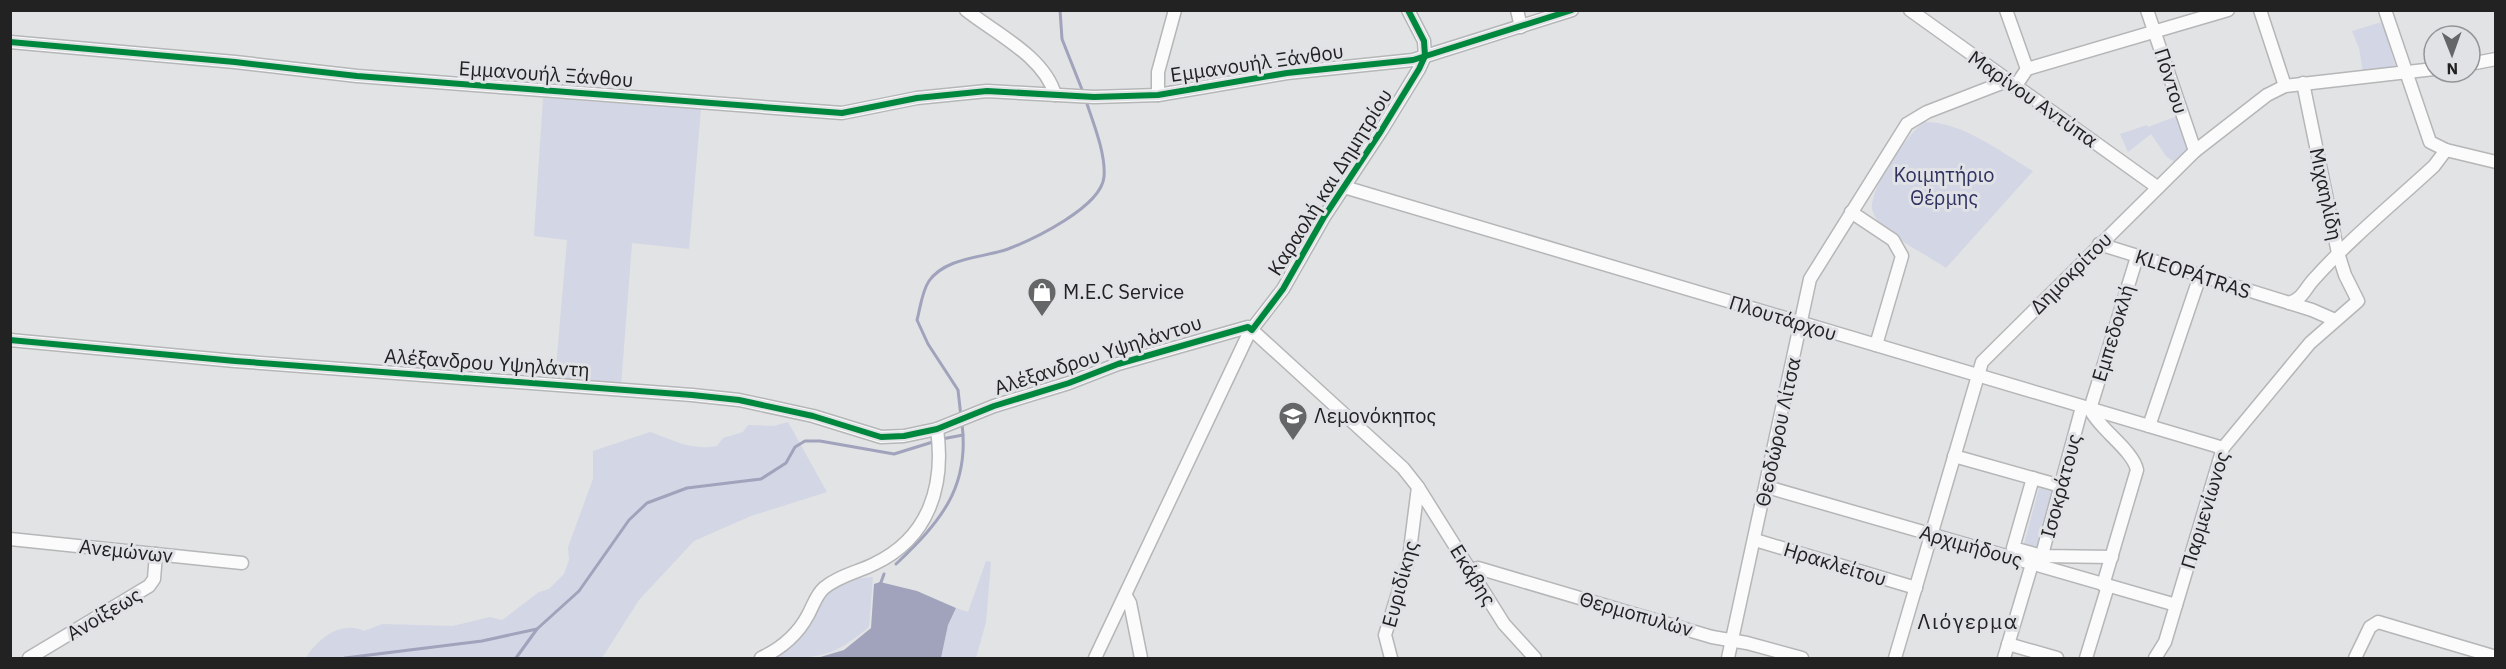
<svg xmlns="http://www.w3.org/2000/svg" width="2506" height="669" font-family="'IBM Plex Sans',sans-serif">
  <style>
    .green { fill: #d3d6e4 }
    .water { fill: #a0a3bb }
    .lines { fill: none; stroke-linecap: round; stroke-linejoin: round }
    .stream { stroke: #a0a3bb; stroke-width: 3 }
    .minor-casing { stroke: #b5b6b7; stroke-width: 15 }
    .minor { stroke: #fbfbfb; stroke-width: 12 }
    .cycleway-casing { stroke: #e1e2e6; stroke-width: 10 }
    .cycleway { stroke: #00873e; stroke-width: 6 }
    .labels { text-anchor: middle; stroke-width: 6; stroke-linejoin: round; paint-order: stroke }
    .street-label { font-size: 20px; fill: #222223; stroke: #e1e2e6 }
    .park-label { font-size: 20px; fill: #303361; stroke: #e1e2e6 }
    .poi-label { font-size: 20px; fill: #222223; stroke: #e1e2e6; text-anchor: start }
    .neighbourhood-label { font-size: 21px; letter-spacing: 1.5px; fill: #222223; stroke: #e1e2e6 }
  </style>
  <rect width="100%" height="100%" fill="#e2e3e5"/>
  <g class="green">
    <polygon points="2382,22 2396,68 2363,72 2359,48 2352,31"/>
    <polygon points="543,98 701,109 689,249 632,243 621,386 555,379 567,240 534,236"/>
    <polygon points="2177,116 2189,147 2174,162 2166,156 2151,134 2128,152 2120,134 2147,125 2148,127"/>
    <path d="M1923 122C1962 121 2000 152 2033 171L1946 268C1927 255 1896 240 1881 225 1876 220 1871 211 1872 204 1876 179 1905 139 1923 122Z"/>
    <path d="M788 422 827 492 751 516 694 541 639 600 602 658H306C317 639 341 620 364 631L382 624 453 626 490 617 502 620 539 592 549 589 564 574 569 560 568 547 593 479V451L650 432C674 440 690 451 717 446L723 438 743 432 748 425 774 426Z"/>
    <polygon points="2039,488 2054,492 2037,552 2023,548"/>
    <polygon points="986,561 991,562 986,622 976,658 941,658 948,625 956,608 968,612"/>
    <path d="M873 577 869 627C832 657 822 658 775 658L800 636 824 595 853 579Z"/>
  </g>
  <polygon class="water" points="880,582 917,591 956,608 948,625 941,658 817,658 844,650 871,628 874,584"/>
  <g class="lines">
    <g class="stream">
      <polyline points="1060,10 1062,39 1083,92"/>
      <path d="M961 417 958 390 928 344 917 320C920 309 922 291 929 281 946 257 983 258 1008 249 1034 239 1101 207 1104 177 1106 154 1093 122 1086 101"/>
      <polyline points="942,439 963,435"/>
      <path d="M896 564C940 522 970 488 962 424"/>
      <polyline points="880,585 884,574"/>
      <polyline points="345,658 482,641 537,629 579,591 629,520 647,503 687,488 761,479 786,463 795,447 805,441 820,441 894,454 936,441"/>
      <polyline points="516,658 537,629"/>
    </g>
    <g class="minor-casing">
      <g id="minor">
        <path d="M966 10C995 33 1045 57 1055 95"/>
        <polyline points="1517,10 1521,27"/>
        <polyline points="1910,10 2157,187"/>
        <polyline points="2006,10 2027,69"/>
        <polyline points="2147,10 2195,151"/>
        <polyline points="2260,10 2285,86"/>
        <polyline points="2385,10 2430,142 2446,150 2496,162"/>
        <polyline points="10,42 235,62 357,76 842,113 917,98 987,91 1094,97 1158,95 1287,73 1413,60 1572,10"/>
        <polyline points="2470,64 2496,59"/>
        <polyline points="2015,87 2027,69 2228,10"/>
        <polyline points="1158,95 1158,72 1175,10"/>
        <polyline points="1344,187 2223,448"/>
        <polyline points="1851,212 1893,240 1902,256 1876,345"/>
        <polyline points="2099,244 2312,310 2335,320"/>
        <path d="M2289 303C2304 298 2305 288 2315 278 2351 238 2394 203 2434 166L2446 150"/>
        <polyline points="1252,330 1403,468 1418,487 1409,558 1385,635 1391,658"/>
        <polyline points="10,340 235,361 692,395 739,400 813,416 881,437 904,436 937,429 994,406 1069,383 1118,364 1248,327 1252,330"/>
        <polyline points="2149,426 2200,276"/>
        <polyline points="1954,456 2061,486"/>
        <polyline points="2033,478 2013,548 2042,556 2112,557"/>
        <polyline points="1418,487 1504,624 1535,658"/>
        <polyline points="1767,487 2176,605"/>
        <polyline points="10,539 242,563"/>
        <polyline points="1755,540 1916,588"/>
        <polyline points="2040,562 2082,407"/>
        <polyline points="1470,570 1478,568 1712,637 1747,643 1802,658"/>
        <path d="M2103 585 2137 470C2133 450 2099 429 2090 409L2137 257"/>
        <polyline points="1126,596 1130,603 1141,658"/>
        <polyline points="2008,644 2057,658"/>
        <polyline points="29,658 149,586 154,579 156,554"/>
        <path d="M761 658C780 649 798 634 808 615 813 606 816 595 824 588 838 576 858 572 874 564 929 538 945 486 937 429"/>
        <polyline points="1095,658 1249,333 1283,289 1324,217 1381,131 1419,69 1425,56 1424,41 1408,10"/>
        <polyline points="1728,658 1810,279 1907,124 1927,112 2007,81"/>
        <polyline points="1895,658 1982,362 2195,151 2267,95 2285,86 2434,69"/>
        <polyline points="2004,658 2032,564"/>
        <polyline points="2086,658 2108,586"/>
        <polyline points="2155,658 2165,642 2223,448 2310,343 2358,301 2345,275 2338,253 2303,83"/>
        <polyline points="2355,658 2370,627 2378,622 2496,657"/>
      </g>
    </g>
    <use href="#minor" class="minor"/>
    <g class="cycleway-casing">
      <g id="cycleway">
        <polyline points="10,42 235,62 357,76 842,113 917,98 987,91 1094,97 1158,95 1287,73 1413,60 1572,10"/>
        <polyline points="10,340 235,361 692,395 739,400 813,416 881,437 904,436 937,429 994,406 1069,383 1118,364 1248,327 1252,330 1283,289 1324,217 1381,131 1419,69 1425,56 1424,41 1408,10"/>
      </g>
    </g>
    <use href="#cycleway" class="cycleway"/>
  </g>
  <defs>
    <g id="shop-pin" transform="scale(1.5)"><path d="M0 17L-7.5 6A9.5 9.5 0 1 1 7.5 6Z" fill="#656667" stroke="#e1e2e6"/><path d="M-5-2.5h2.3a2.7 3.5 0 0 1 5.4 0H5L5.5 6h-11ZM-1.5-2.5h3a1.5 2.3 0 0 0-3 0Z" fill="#fff"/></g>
    <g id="school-pin" transform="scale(1.5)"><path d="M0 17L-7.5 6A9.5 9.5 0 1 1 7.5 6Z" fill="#656667" stroke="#e1e2e6"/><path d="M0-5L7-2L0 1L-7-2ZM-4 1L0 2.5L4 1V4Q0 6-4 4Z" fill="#fff"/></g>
  </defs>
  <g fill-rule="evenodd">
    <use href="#shop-pin" x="1042" y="292"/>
    <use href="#school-pin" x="1293" y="416"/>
  </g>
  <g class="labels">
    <g class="street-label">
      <text transform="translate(1257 63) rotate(-8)" y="7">Εμμανουήλ Ξάνθου</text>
      <text transform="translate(546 74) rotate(4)" y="7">Εμμανουήλ Ξάνθου</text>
      <text transform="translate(2171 81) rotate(72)" y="7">Πόντου</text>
      <text transform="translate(2033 99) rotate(35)" y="7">Μαρίνου Αντύπα</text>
      <text transform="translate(1330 182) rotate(-58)" y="7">Καραολή και Δημητρίου</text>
      <text transform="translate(2326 194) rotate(78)" y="7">Μιχαηλίδη</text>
      <text transform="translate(2071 273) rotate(-45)" y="7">Δημοκρίτου</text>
      <text transform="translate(2193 274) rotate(18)" y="7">KLEOPÁTRAS</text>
      <text transform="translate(1783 318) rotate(17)" y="7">Πλουτάρχου</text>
      <text transform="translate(2113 333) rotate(-73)" y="7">Εμπεδοκλή</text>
      <text transform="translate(1098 355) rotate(-18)" y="7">Αλέξανδρου Υψηλάντου</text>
      <text transform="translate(487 363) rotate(4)" y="7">Αλέξανδρου Υψηλάντη</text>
      <text transform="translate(1778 432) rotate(-78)" y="7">Θεοδώρου Λίτσα</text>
      <text transform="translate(2061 486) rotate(-75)" y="7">Ισοκράτους</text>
      <text transform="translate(2205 510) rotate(-73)" y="7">Παρμενίωνος</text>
      <text transform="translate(1971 546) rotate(16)" y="7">Αρχιμήδους</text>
      <text transform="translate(126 551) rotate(6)" y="7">Ανεμώνων</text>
      <text transform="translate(1835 564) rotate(17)" y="7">Ηρακλείτου</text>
      <text transform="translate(1473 575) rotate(58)" y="7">Εκάβης</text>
      <text transform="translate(1400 584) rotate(-75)" y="7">Ευριδίκης</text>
      <text transform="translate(104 614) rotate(-31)" y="7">Ανοίξεως</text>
      <text transform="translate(1636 614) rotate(16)" y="7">Θερμοπυλών</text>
    </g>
    <g class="park-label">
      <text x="1944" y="182">Κοιμητήριο<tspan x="1944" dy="23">Θέρμης</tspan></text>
    </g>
    <g class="poi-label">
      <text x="1063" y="299">M.E.C Service</text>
      <text x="1314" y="423">Λεμονόκηπος</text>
    </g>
    <g class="neighbourhood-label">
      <text x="1968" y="629">Λιόγερμα</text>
    </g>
  </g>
  <rect width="2506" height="669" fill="none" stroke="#222223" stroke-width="24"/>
  <g transform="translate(2452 54) rotate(179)"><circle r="28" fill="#e1e2e6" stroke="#959598" stroke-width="1.5"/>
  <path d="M0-4.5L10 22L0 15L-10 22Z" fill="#656667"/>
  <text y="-9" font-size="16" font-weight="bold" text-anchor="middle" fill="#222223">N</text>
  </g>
</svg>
